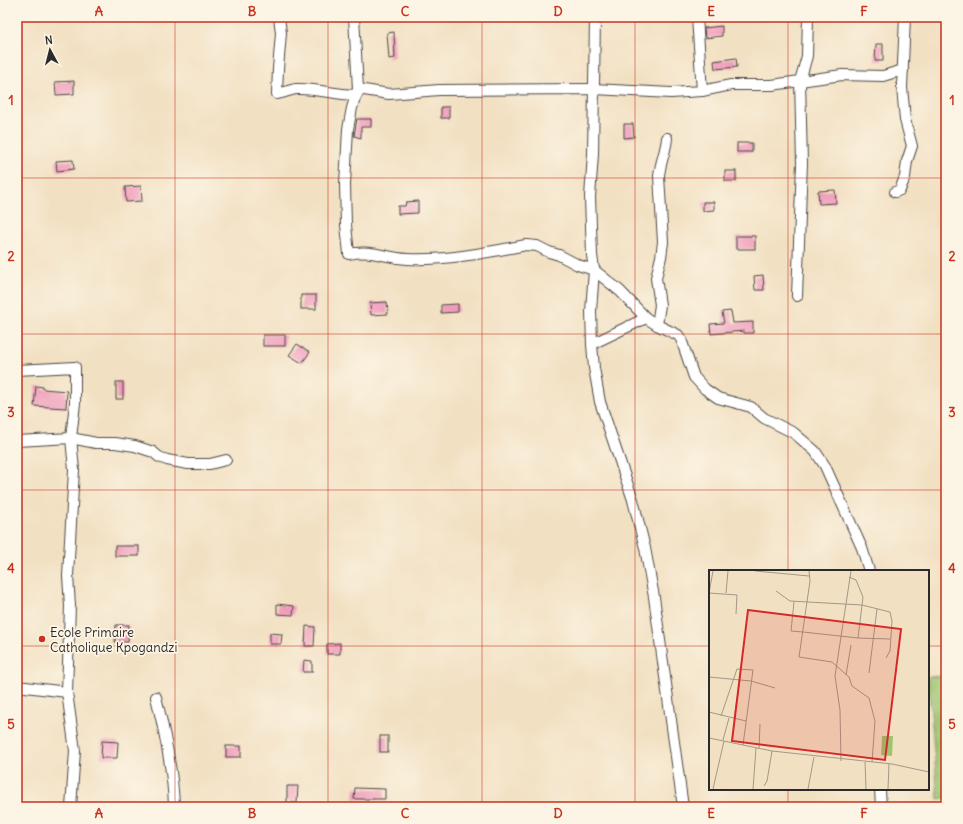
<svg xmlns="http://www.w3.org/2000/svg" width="963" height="824" font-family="Delius,sans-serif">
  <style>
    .garden { fill: #9dc570; stroke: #64784e }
    .building { fill: #f09bbb }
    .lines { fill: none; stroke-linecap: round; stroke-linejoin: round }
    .minor-casing { stroke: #494642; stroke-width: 12 }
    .minor { stroke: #fff; stroke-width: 10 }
    .grid { fill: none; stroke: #c8321e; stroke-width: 1; stroke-opacity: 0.55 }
    .poi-dot { fill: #c8321e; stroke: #fcf5e5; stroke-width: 1.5 }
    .labels { text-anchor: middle; stroke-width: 3.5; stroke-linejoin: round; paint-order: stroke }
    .poi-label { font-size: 13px; fill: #2b2b2b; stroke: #fcf5e5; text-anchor: start }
    .inset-road { fill: none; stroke: #a29886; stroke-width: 1 }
    .view { fill: #d62828; fill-opacity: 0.15; stroke: #d62828; stroke-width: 2 }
    .inset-edge { fill: none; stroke: #2b2b2b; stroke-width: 2 }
    .neatline { fill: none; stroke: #c8321e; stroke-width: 1.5 }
    .grid-label { font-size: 13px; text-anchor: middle; font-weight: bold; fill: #c8321e }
  </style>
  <rect width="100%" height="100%" fill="#fcf5e5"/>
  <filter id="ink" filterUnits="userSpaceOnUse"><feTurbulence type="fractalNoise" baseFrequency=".025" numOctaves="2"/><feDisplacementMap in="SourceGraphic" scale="8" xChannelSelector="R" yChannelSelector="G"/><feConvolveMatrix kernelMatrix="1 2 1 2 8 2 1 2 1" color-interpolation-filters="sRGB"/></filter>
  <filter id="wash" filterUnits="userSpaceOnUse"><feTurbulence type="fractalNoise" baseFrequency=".012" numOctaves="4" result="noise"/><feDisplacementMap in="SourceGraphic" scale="16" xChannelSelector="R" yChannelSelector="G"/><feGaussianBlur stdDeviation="0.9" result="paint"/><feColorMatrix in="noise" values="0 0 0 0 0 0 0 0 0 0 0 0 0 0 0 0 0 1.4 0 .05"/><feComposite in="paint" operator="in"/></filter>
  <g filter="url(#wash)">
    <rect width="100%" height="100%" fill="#f2e0c2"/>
    <polygon class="garden" points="946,676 946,798 938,799 928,677"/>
    <g id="blocks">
      <g class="building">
        <polygon points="722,26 722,36 705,38 704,28"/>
        <polygon points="394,32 395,58 389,59 387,33"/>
        <polygon points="876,44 883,44 883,61 875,61"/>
        <polygon points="736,58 737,67 715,69 714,61"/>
        <polygon points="74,81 74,94 56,95 55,82"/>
        <rect x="441" y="107" width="8" height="11"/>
        <polygon points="357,119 371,119 371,127 361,127 361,138 354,136"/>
        <polygon points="624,124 633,124 634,137 624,138"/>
        <rect x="737" y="143" width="15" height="9"/>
        <polygon points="73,160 74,169 57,171 56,161"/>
        <rect x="725" y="171" width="11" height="10"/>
        <polygon points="141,186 142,201 126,202 125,187"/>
        <polygon points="835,190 836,203 819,204 818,191"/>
        <polygon points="418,201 418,213 398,214 398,206 405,206 406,202"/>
        <polygon points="703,202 714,202 714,210 703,211"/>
        <rect x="736" y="236" width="19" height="13"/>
        <polygon points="763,275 764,290 755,290 754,276"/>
        <rect x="301" y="295" width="15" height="14"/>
        <polygon points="387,302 388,314 371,315 370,303"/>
        <polygon points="458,304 458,312 441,313 441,305"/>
        <polygon points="731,311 733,323 753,322 753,333 744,333 744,331 711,334 710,324 724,323 722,312"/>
        <rect x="263" y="335" width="22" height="11"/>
        <polygon points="297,344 310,352 302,363 289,355"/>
        <rect x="116" y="382" width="7" height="17"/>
        <polygon points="36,386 43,387 43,389 67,391 66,408 34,406"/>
        <rect x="115" y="546" width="24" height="10"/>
        <polygon points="277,604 294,606 293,615 277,614"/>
        <polygon points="116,625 129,625 128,642 115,642"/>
        <polygon points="306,626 315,627 314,646 305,646"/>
        <polygon points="270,633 282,634 281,644 270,644"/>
        <polygon points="340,643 340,654 327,654 327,644"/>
        <polygon points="304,660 312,661 312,672 303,672"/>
        <rect x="380" y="736" width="8" height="16"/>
        <polygon points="102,741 118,742 117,758 101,758"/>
        <rect x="226" y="746" width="15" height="11"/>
        <polygon points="287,786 298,786 297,803 287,803"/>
        <polygon points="355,788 385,789 385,799 354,799"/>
      </g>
    </g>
  </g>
  <g filter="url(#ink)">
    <use href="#blocks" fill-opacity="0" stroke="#494642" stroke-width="1"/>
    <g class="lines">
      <g class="minor-casing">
        <g id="minor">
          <path d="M279 17 281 33 278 69 277 94C283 93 290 90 296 89 316 88 336 95 357 95"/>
          <path d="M354 17 358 89 352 108 348 129 345 184 346 225 349 254C372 249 386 258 407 259 443 261 490 252 526 245L537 246 549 252 559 255 578 265 594 270 620 291 646 318 657 325 678 335 681 339 694 377 705 389 718 398 751 407 764 418 794 433 815 451 825 466 862 548 869 571"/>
          <polyline points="595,17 593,154 590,197 592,255 594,270 591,311 592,344 594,368 600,402 633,500 645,548 654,597 683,807"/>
          <polyline points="358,89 389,94 439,90 594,89 671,93 702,91 697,17"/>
          <polyline points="702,91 731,85 772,85 842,75 883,76 903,70"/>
          <polyline points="895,192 900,190 905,177 907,161 912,146 905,120 902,87 905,17"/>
          <polyline points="797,296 802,163 800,81 807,56 808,17"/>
          <path d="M657 325 660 305 656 278 661 257 663 242 659 176C660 163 666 151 667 138"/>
          <polyline points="592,344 646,318"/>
          <polyline points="17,370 75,367 75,403 71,438 74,470 68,576 70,606 67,692 75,751 71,807"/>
          <polyline points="17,441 71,438 96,443 115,443 135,446 153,452 159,457 167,460 188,464 210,464 226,460"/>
          <polyline points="17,686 67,692"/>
          <path d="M156 697C165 733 173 770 174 807"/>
          <polyline points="880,789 881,807"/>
        </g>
      </g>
      <use href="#minor" class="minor"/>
    </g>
  </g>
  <path class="grid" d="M175 17V807M328 17V807M482 17V807M635 17V807M788 17V571M17 178H946M17 334H946M17 490H946M17 646H710M928 646H946M788 789V807"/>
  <circle class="poi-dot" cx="42" cy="639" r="4"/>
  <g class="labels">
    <g class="poi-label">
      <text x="50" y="637">Ecole Primaire<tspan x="50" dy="15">Catholique Kpogandzi</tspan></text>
    </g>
  </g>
  <g transform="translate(709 570)">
    <rect width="220" height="220" fill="#f2e0c2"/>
    <path d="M173 166H184L183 186 172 185Z" fill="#9dc570"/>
    <path class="inset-road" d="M46 1 100 6M100 1 101 11 90 87 123 92 140 107 143 116 160 128 166 151 163 192M67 21 81 31 153 35 181 42 183 51 181 81 177 88M0 23 28 25 27 44M0 23 4 1M17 23 19 1M85 32 82 61 94 62M94 62 149 68 154 27 147 10 140 7M149 68 181 69M160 103 168 39M137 105 142 75M0 107 42 111 66 118M0 142 37 151M12 146 28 99 44 100 34 175M25 149 31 110M0 168 63 181 183 194 220 202M14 170 20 148M50 179 51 154M132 191 131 140 126 106 142 1M156 192 157 219M55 216 58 211 63 181M4 219 15 171M44 219 47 178M99 219 105 187M179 219 180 194"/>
    <path class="view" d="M39 40 192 59 176 190 23 171Z"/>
    <rect width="220" height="220" class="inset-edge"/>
  </g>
  <rect width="963" height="824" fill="none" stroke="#fcf5e5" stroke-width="44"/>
  <g transform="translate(50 50) rotate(353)" stroke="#fcf5e5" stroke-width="3" paint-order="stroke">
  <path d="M0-3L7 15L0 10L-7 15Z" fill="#2b2b2b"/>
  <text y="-6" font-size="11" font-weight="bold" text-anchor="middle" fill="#2b2b2b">N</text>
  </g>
  <rect x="22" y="22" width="919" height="780" class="neatline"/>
  <g class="grid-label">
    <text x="99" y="16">A</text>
    <text x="252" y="16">B</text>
    <text x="405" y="16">C</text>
    <text x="558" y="16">D</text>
    <text x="711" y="16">E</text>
    <text x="864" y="16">F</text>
    <text x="11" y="105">1</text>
    <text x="952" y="105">1</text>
    <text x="11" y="261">2</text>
    <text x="952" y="261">2</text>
    <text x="11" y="417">3</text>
    <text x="952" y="417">3</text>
    <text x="11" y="573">4</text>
    <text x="952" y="573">4</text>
    <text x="11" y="729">5</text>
    <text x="952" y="729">5</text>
    <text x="99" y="818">A</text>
    <text x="252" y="818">B</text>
    <text x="405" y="818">C</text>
    <text x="558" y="818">D</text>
    <text x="711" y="818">E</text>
    <text x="864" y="818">F</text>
  </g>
</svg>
